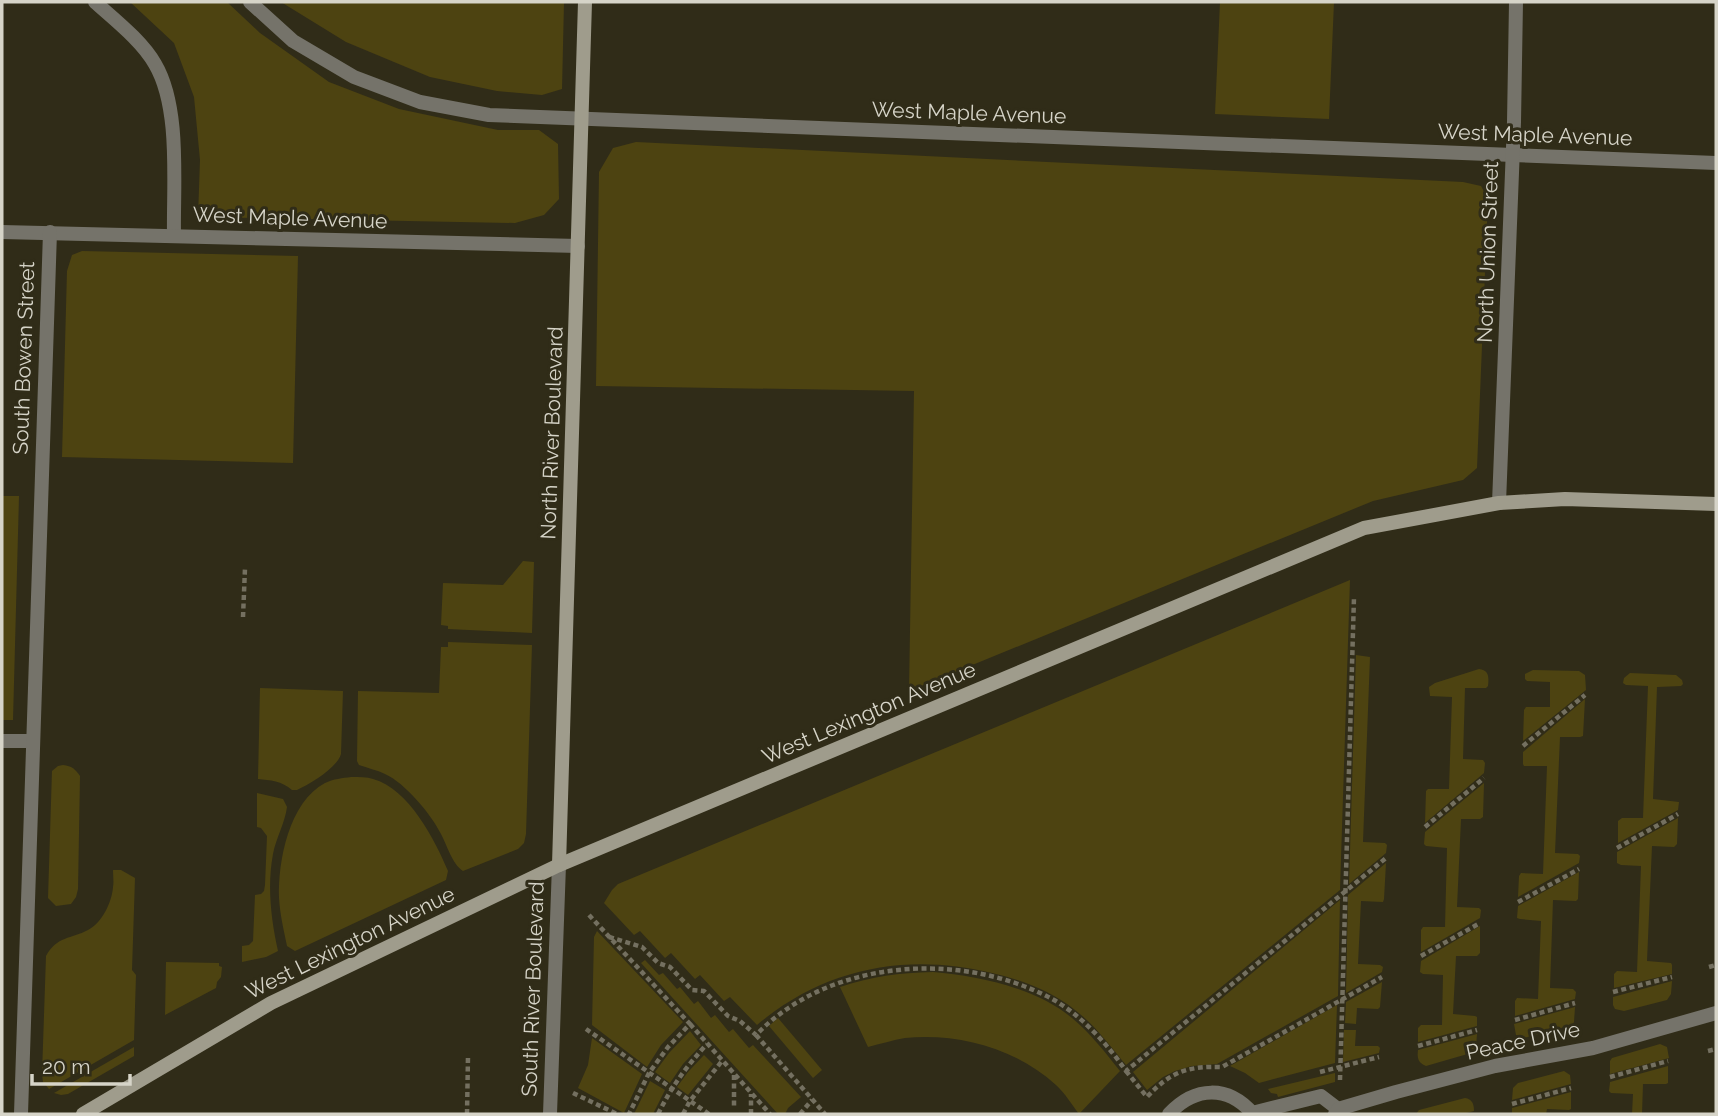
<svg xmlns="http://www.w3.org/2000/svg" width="1718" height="1116" font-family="Raleway,sans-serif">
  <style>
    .green { fill: #4d4311 }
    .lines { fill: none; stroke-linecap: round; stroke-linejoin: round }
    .path { stroke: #747060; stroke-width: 4.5; stroke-dasharray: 5 3.5; stroke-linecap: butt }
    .lane { stroke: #75736a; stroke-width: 14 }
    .street { stroke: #75736a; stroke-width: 14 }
    .secondary { stroke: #9f9c8c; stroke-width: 14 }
    .labels { text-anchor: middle; stroke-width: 6; stroke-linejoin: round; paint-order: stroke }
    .street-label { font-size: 21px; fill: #d6d4c8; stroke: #302c18 }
  </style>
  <rect width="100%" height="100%" fill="#302c18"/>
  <g class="green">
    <polygon points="130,2 227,2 260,33 329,82 399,109 498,130 539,130 558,144 559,199 544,215 515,223 198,217 200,160 194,97 174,43"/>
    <polygon points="281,2 564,2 562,89 542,95 497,91 430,77 346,42"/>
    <polygon points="1220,2 1334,2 1329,119 1215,114"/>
    <polygon points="636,142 1463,182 1481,186 1488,199 1477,468 1463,480 1373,501 909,691 914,391 596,386 599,172 613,148"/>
    <polygon points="82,251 298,256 293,463 62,457 67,271 72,255"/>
    <polygon points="2,496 19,496 13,720 2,720"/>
    <polygon points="523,561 534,562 532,633 448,629 448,626 441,625 443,583 503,585"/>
    <path d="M1350 580 1340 890 1126 1065C1110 1046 1095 1025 1075 1010 1051 991 1022 980 992 973 907 952 824 968 757 1025L730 997 724 1001 700 975 695 979 671 953 665 958 640 931 634 935 604 903 612 890 618 884Z"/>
    <path d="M448 642 532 645 526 834 524 843 518 849 463 871C452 864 447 845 441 834 431 814 405 783 385 774 377 770 367 768 359 765L357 761 358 691 439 693 441 647H448Z"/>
    <polygon points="1356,655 1370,657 1363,842 1385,843 1387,845 1386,853 1349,884"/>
    <path d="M1479 669C1489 670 1489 677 1488 686L1486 688H1465L1463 759 1483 760 1485 763 1484 773 1425 823 1426 791 1428 789H1449L1452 697 1430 696 1429 687 1435 683Z"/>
    <polygon points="1533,670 1579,671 1585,675 1586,690 1523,741 1524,710 1526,707 1550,707 1550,682 1527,681 1525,679 1525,674"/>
    <polygon points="1630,673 1676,675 1682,680 1683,684 1681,686 1657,687 1653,799 1679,802 1678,810 1618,843 1618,821 1622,818 1643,818 1648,686 1626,685 1623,683 1624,678"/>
    <path d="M260 688 343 691 341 754C337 768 310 784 297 790H292C282 781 270 780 258 779Z"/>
    <polygon points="1585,699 1583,736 1580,737 1560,737 1555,853 1578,854 1580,856 1579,863 1518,897 1519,876 1521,873 1543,874 1547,766 1524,766 1523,764 1523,752"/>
    <path d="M63 765C72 766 75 769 80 776L78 889 76 897 71 904 56 906 48 898 52 771 58 766Z"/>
    <path d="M351 777C359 777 367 777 373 779 409 789 435 840 448 871L446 880 295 951 287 946C284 931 280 915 279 898 278 861 289 802 325 783 333 779 343 778 351 777Z"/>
    <polygon points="1484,783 1483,817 1480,819 1461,819 1457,907 1479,908 1481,910 1480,918 1421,952 1421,930 1423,927 1445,927 1447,848 1426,846 1424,844 1425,832"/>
    <path d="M257 793 283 799 287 807C285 823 276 838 273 854 267 886 271 919 278 951L266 957 242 962V946L249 945 253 941 255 895 261 894 264 891 265 885 267 836 261 828 257 827Z"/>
    <polygon points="1678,818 1677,844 1674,847 1652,846 1647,961 1671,963 1672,965 1672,974 1614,988 1614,974 1617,971 1637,972 1641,866 1621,865 1617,863 1617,852"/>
    <polygon points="1386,863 1384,899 1383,902 1361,901 1358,964 1380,965 1383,967 1382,972 1346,993 1348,895"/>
    <path d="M113 870H121L135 878 132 970 136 975 134 1040 49 1089 43 1082 42 1074 46 956C57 936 71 939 88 930 102 923 112 902 113 887 114 882 113 876 113 870Z"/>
    <polygon points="1579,872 1578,899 1576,901 1553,900 1550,988 1573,989 1576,992 1575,999 1515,1016 1515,1001 1517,998 1538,999 1541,921 1520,919 1517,918 1518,906"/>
    <polygon points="1340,900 1338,996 1217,1064 1192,1066 1175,1071 1163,1077 1147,1090 1133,1072"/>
    <polygon points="1480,926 1480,953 1477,956 1456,956 1453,1014 1475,1016 1477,1017 1477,1026 1418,1042 1418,1028 1421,1025 1442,1025 1443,975 1423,974 1420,972 1421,961"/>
    <polygon points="597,931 683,1022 661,1045 647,1067 592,1025 594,937"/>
    <polygon points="645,960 659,975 663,973 677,989 680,987 694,1004 698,1001 711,1018 715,1015 729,1032 733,1029 749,1048 753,1045 801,1097 788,1108 785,1114 778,1114 641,963"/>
    <polygon points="166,962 219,963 219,966 222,967 221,977 217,982 216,988 165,1015"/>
    <path d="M933 972C979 976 1036 988 1072 1018 1091 1034 1105 1052 1120 1071L1079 1114C1072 1105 1065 1093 1056 1085 1015 1048 959 1033 905 1038 893 1040 880 1044 868 1047L840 987C873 976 898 973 933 972Z"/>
    <polygon points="1672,981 1671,994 1667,1000 1624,1011 1615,1009 1613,1005 1613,997"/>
    <polygon points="1382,982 1380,1007 1378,1009 1357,1008 1356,1024 1345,1023 1346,1002"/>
    <polygon points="1337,1005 1335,1063 1259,1083 1245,1073 1230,1066"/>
    <polygon points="1575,1007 1574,1022 1572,1025 1524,1038 1516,1035 1514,1024"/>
    <polygon points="778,1018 822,1070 813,1078 769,1026"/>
    <polygon points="1344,1030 1356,1030 1355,1046 1378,1046 1380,1048 1379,1053 1343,1062"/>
    <polygon points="690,1031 701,1045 683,1064 670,1083 655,1072 669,1053"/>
    <path d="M1477 1034 1476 1047 1471 1053 1426 1066C1418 1063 1417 1058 1418 1050Z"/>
    <polygon points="592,1038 642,1074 624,1113 578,1088 588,1065"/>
    <polygon points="1660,1044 1667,1047 1669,1058 1610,1074 1610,1061 1612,1058"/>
    <polygon points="134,1047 134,1056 68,1094 61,1095 54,1093"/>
    <polygon points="704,1055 713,1064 688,1095 677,1087 688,1072"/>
    <polygon points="1668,1066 1668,1083 1666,1084 1643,1084 1642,1114 1632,1114 1633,1094 1611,1093 1609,1091 1610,1082"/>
    <polygon points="1564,1071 1570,1075 1571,1084 1512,1100 1513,1088 1518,1083"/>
    <polygon points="1335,1073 1335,1082 1278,1097 1277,1094 1271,1093 1268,1089"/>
    <polygon points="650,1081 665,1090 653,1114 634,1114"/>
    <polygon points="1571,1092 1571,1109 1569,1110 1547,1109 1546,1114 1512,1114 1512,1108"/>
    <path d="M1465 1098C1472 1099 1474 1104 1474 1111L1462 1114H1416L1419 1110Z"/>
  </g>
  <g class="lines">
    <g class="path">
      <polyline points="243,617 245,568"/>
      <polyline points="1523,746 1585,695"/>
      <polyline points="1425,827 1484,778"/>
      <polyline points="1617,848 1678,814"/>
      <polyline points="1518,902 1579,869"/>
      <polyline points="589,915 690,1024 668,1047 649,1073 629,1114"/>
      <path d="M609 937 642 947 658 963 670 967 692 990 704 991 728 1016 740 1021 756 1035C830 958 963 950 1054 1000 1082 1016 1108 1045 1126 1071L1386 858"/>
      <polyline points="1421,956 1480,923"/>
      <polyline points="1709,967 1716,965"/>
      <polyline points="1613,992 1672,977"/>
      <polyline points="1515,1020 1575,1003"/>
      <polyline points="690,1024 770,1114"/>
      <polyline points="586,1029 709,1114"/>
      <polyline points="756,1035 825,1114"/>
      <polyline points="1418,1046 1477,1030"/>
      <polyline points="1708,1051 1716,1049"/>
      <path d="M1126 1071 1147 1097C1170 1072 1187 1066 1222 1067L1382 977"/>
      <polyline points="1320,1072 1379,1057"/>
      <polyline points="734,1075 734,1106"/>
      <polyline points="1610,1077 1668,1061"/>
      <polyline points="1340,1080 1354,597"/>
      <polyline points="573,1093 617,1114"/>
      <polyline points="1512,1104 1571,1088"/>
      <polyline points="467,1114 468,1056"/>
      <path d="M658 1114C672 1086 686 1067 707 1044"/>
      <polyline points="683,1114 690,1101 722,1061"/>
      <polyline points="751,1114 751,1094"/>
      <polyline points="800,1114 812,1100"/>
    </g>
    <path class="lane" d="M95 2C115 20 142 41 155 64 181 108 173 185 174 236"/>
    <g class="street">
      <polyline points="250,2 293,41 354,77 420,102 489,115 1716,163"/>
      <polyline points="2,232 578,246"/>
      <polyline points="1499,503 1514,122 1516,2"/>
      <polyline points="2,741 33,741"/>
      <polyline points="1252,1113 1321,1096 1338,1109"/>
      <polyline points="21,1114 50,232"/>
      <polyline points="550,1114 559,865"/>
      <path d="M1169 1114C1195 1086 1228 1085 1253 1114"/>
      <polyline points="1335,1114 1338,1109 1396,1092 1495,1066 1593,1048 1716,1013"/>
    </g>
    <g class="secondary">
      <polyline points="559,865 585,2"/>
      <polyline points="83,1114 271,1003 559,865 1364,528 1499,503 1565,499 1716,504"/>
    </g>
  </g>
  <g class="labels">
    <g class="street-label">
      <text transform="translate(969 113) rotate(2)" y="7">West Maple Avenue</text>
      <text transform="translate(1535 135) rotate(2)" y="7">West Maple Avenue</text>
      <text transform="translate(290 218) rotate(2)" y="7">West Maple Avenue</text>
      <text transform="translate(1488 252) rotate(-88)" y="7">North Union Street</text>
      <text transform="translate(24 358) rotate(-88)" y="7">South Bowen Street</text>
      <text transform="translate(552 433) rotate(-88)" y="7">North River Boulevard</text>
      <text transform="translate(869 713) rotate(-23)" y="7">West Lexington Avenue</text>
      <text transform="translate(350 943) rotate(-26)" y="7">West Lexington Avenue</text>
      <text transform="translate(533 989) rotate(-88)" y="7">South River Boulevard</text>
      <text transform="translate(1523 1041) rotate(-12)" y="7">Peace Drive</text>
    </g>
  </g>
  <rect width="1718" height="1116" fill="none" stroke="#d6d4c8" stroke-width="7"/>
  <path d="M32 1074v10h98v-10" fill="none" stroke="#d6d4c8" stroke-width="3.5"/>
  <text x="42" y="1074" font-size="21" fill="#d6d4c8" stroke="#302c18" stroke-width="5" paint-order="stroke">20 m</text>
</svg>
